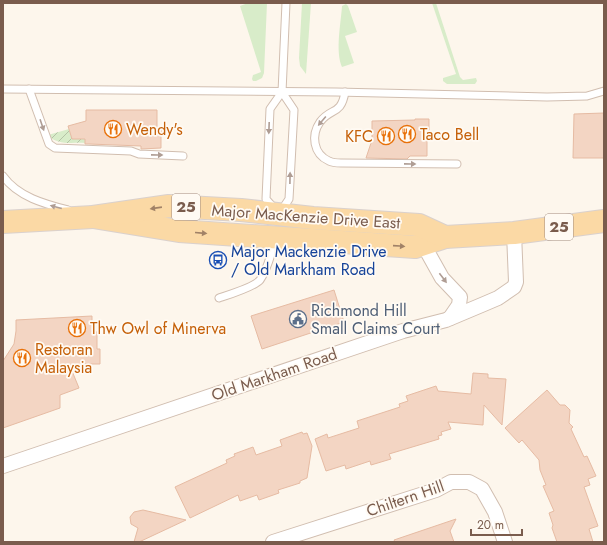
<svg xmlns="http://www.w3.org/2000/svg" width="607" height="545" font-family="Jost,sans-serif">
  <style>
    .grass { fill: #d8ecc9 }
    .garden { fill: url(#garden-furrows) }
    .building { fill: #f3d5c3; stroke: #e6bba3 }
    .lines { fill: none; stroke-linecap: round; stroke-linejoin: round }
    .service-casing { stroke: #d1beb0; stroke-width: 9 }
    .minor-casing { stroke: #d1beb0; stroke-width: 16 }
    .primary-casing { stroke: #dad1cd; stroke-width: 24 }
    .service { stroke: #fff; stroke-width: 7 }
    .minor { stroke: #fff; stroke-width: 14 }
    .primary { stroke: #fbd9a5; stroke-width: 22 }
    .oneway { fill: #af9d94 }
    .oneway2 { fill: #a18267 }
    .labels { text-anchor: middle; stroke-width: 3.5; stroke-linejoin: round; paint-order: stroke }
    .shield { fill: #fffaf3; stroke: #a28b7f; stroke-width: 1 }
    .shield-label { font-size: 15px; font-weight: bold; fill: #7a5c4d }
    .food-label { font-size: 16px; fill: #c56008; stroke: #fffaf3; text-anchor: start }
    .street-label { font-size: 16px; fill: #7a5c4d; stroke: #fffaf3 }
    .transit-label { font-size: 16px; fill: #164399; stroke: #fffaf3; text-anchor: start }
    .service-label { font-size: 16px; fill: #4e5e75; stroke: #fffaf3; text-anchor: start }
  </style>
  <defs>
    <pattern id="garden-furrows" width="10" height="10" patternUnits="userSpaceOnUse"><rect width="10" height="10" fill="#d8ecc9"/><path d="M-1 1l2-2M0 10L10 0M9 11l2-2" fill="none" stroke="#b4c2a5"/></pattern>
  </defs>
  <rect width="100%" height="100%" fill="#fdf6ec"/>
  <g class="grass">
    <polygon points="248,3 267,3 264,73 262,78 256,81 253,81 252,79 253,75 261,72 240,6"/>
    <polygon points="302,3 311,3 306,74 300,66 299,58"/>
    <polygon points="432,3 436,3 460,77 463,80 476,78 477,81 475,84 447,84 443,81 443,78 456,74"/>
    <path d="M346 4 348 6 357 32 345 36 354 63 342 67C335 51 341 23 342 6Z"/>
  </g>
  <path class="garden" d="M69 129 72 139H85V143C73 142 57 146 48 135Z"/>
  <g class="building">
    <polygon points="86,110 157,110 157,129 161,129 161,148 141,149 141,146 89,144 85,144 85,139 72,139 68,126 86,121"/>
    <polygon points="604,113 604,158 573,158 574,114"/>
    <polygon points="415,119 429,119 429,133 427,133 427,156 410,156 407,159 366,158 372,140 372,121 415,120"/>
    <polygon points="334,290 344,322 262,349 251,316"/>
    <polygon points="92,316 92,332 97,332 97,349 100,349 100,364 85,364 85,367 72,371 79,388 60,395 60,408 3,428 3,361 14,344 16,331 16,320"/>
    <polygon points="473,373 488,374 488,378 506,379 502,425 484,405 483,425 448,422 451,429 441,432 442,435 438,436 439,439 389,454 391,459 371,465 370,461 346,469 345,465 326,471 315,439 327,434 328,438 359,428 357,421 400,407 399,404 408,401 406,396 436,386 438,391 471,394"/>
    <polygon points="547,390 560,405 565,405 570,410 569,423 573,427 571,429 584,457 587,456 596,476 588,479 590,485 584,487 598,526 589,529 593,542 557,542 552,528 553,525 549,513 554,511 543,486 546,485 540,470 539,460 522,440 519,443 505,428"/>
    <polygon points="302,432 303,434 307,433 312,446 307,478 300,481 300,483 278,490 279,493 259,500 257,495 240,501 238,495 190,518 175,487 227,463 226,460 235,456 234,454 253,447 256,455 282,446 280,440"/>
    <polygon points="143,510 186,520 139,542 134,542 138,528 131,524 130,517 134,512"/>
    <polygon points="456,519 450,531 454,542 395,542 394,540"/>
  </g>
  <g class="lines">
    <g class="service-casing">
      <g id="service">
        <polyline points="3,89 336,92 547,97 587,96 604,91"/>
        <polyline points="29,89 49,144 55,148 131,151 139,154 183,156"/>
        <path d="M345 92C341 116 331 107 320 122 311 135 313 154 329 161 333 163 337 163 341 163L457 164"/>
        <path d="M3 176C18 197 45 204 68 210"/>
        <polyline points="275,209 266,199 270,109 282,92 286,3"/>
        <polyline points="281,211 289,199 294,110 282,92"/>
        <path d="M219 298C228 295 254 287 260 280 268 269 271 253 275 241"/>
      </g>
    </g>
    <g class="minor-casing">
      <g id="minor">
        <polyline points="423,244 442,278 460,297 459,305 450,318"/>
        <polyline points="3,466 403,331 446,320 484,304 498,298 514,287 516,282 514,233"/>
        <polyline points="273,542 436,490 451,482 469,482 482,489 495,512 505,542"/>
      </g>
    </g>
    <g class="primary-casing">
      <g id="primary">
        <polyline points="93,217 179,231 415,247 445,237 514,233 604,221"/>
        <polyline points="3,222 93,217 169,206 241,210 313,218 419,225 445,237"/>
      </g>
    </g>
    <use href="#service" class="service"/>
    <use href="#minor" class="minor"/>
    <use href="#primary" class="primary"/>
  </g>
  <defs><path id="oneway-solid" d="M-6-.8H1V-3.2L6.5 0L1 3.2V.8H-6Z"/></defs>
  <g class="oneway">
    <use href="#oneway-solid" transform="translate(322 121) rotate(130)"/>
    <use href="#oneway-solid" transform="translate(42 125) rotate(71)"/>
    <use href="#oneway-solid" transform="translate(269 128) rotate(92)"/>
    <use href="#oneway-solid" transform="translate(157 155) rotate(1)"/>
    <use href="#oneway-solid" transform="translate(410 164) rotate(1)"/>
    <use href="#oneway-solid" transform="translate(290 178) rotate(-89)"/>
    <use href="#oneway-solid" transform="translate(56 207) rotate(-165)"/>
    <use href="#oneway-solid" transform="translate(443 278) rotate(53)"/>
  </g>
  <g class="oneway2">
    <use href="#oneway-solid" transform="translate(156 208) rotate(172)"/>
    <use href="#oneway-solid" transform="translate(201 233) rotate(5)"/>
    <use href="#oneway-solid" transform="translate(399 246) rotate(4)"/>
  </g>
  <defs>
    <g id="restaurant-ring" transform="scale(0.9)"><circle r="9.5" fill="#fffaf3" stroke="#e8710a" stroke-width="1.5"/><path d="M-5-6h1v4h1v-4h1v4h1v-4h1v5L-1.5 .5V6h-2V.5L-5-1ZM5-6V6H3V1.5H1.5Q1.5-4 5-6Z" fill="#e8710a"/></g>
    <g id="bus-ring" transform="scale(0.9)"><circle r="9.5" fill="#fffaf3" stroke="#1a4fb4" stroke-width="1.5"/><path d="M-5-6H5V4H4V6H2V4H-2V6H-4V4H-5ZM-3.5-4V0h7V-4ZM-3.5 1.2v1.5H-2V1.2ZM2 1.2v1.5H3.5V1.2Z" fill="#1a4fb4"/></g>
    <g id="civic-ring" transform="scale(0.9)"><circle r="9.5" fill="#fffaf3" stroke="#5c6f8a" stroke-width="1.5"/><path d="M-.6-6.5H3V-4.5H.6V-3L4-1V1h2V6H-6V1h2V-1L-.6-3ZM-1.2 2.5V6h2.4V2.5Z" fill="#5c6f8a"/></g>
  </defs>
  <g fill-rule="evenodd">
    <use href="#restaurant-ring" x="113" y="129"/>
    <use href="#restaurant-ring" x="407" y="134"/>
    <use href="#restaurant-ring" x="386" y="136"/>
    <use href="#bus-ring" x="218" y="260"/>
    <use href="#civic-ring" x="298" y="319"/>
    <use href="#restaurant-ring" x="77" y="328"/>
    <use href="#restaurant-ring" x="22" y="358"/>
  </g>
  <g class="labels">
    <g class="shield">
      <rect x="172" y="194" width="28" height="26" rx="3"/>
      <rect x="545" y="214" width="28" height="26" rx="3"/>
    </g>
    <g class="shield-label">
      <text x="186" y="212">25</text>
      <text x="559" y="232">25</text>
    </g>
    <g class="food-label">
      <text x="126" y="135">Wendy's</text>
      <text x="420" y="140">Taco Bell</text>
      <text x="373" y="142" text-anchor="end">KFC</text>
      <text x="90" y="334">Thw Owl of Minerva</text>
      <text x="35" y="355">Restoran<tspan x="35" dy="18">Malaysia</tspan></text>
    </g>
    <g class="street-label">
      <text transform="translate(306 216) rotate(4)" y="6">Major MacKenzie Drive East</text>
      <text transform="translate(274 374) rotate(-19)" y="6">Old Markham Road</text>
      <text transform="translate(405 498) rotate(-19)" y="6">Chiltern Hill</text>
    </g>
    <g class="transit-label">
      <text x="231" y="257">Major Mackenzie Drive<tspan x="231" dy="18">/ Old Markham Road</tspan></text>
    </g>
    <g class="service-label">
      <text x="311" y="316">Richmond Hill<tspan x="311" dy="18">Small Claims Court</tspan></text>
    </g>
  </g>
  <rect width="607" height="545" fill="none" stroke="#7a5c4d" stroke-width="8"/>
  <path d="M471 529v6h51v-6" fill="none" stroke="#7a5c4d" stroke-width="2"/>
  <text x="477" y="529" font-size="12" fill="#7a5c4d" stroke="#fffaf3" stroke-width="3" paint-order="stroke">20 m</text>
</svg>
